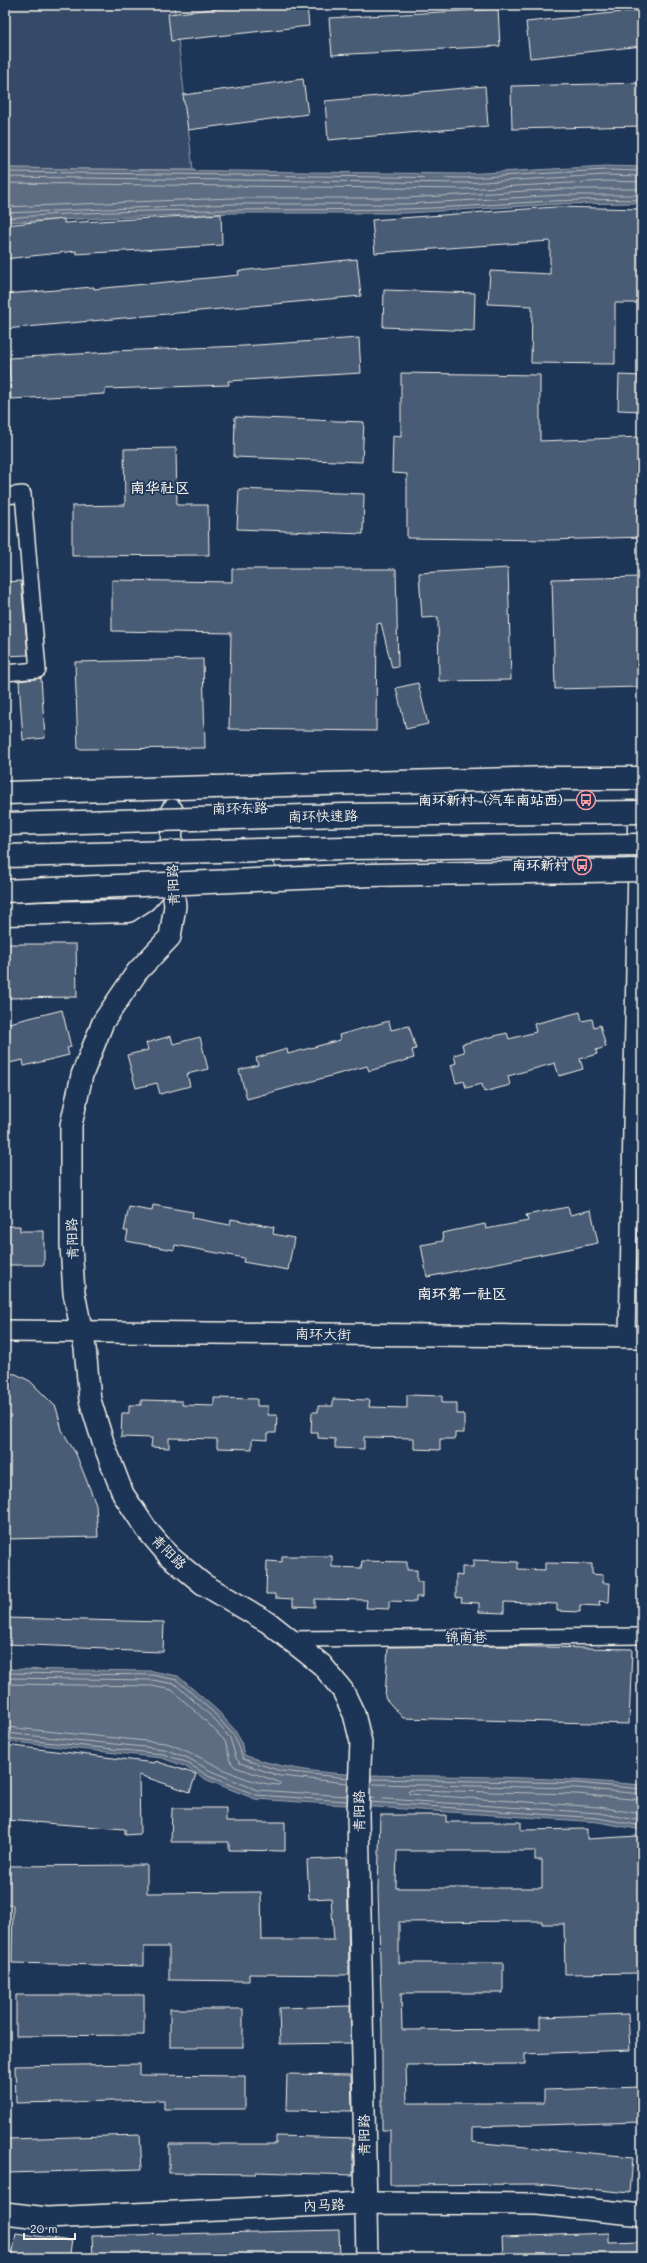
<svg xmlns="http://www.w3.org/2000/svg" width="647" height="2263" font-family="Mali,'LXGW WenKai TC',sans-serif">
  <style>
    .green { fill: #354a67; stroke: #949ea8 }
    .water { fill: #5e6d82; stroke: #9aa2ab }
    .lines { fill: none; stroke-linecap: round; stroke-linejoin: round }
    .shore { stroke: #b8bcbf; stroke-width: 1 }
    .building { fill: #485b74; stroke: #f4f1e8; fill-rule: evenodd }
    .street-casing { stroke: #f4f1e8; stroke-width: 18 }
    .secondary-casing { stroke: #f4f1e8; stroke-width: 24 }
    .primary-casing { stroke: #f4f1e8; stroke-width: 25 }
    .highway-casing { stroke: #f4f1e8; stroke-width: 25 }
    .street { stroke: #1d3557; stroke-width: 15 }
    .secondary { stroke: #1d3557; stroke-width: 21 }
    .primary { stroke: #1d3557; stroke-width: 22 }
    .highway { stroke: #1d3557; stroke-width: 22 }
    .highway-bridge-casing { stroke: #f4f1e8; stroke-width: 25; stroke-linecap: butt }
    .highway-bridge { stroke: #1d3557; stroke-width: 22 }
    .labels { text-anchor: middle; stroke-width: 3.5; stroke-linejoin: round; paint-order: stroke }
    .poi-label { font-size: 14px; font-weight: bold; fill: #f4f1e8; stroke: #1d3557; text-anchor: end }
    .street-label { font-size: 14px; fill: #f4f1e8; stroke: #1d3557 }
    .neighbourhood-label { font-size: 15px; font-weight: bold; fill: #f4f1e8; stroke: #1d3557 }
  </style>
  <rect width="100%" height="100%" fill="#1d3557"/>
  <filter id="ink" filterUnits="userSpaceOnUse"><feTurbulence type="fractalNoise" baseFrequency=".025" numOctaves="2"/><feDisplacementMap in="SourceGraphic" scale="8" xChannelSelector="R" yChannelSelector="G"/><feConvolveMatrix kernelMatrix="1 2 1 2 8 2 1 2 1" color-interpolation-filters="sRGB"/></filter>
  <g filter="url(#ink)">
    <polygon class="green" points="5,5 174,5 193,170 5,168"/>
    <g class="water">
      <polygon points="606,166 642,167 642,203 562,204 407,213 233,213 5,222 5,168 464,174"/>
      <path d="M5 1669 152 1671 178 1676 218 1711 234 1729 241 1741 244 1755C307 1778 376 1775 442 1776 509 1777 575 1779 642 1785V1830L598 1822 255 1799 207 1780 184 1766 162 1758 5 1741Z"/>
    </g>
    <g class="lines">
      <g class="shore">
        <polyline points="5,172 464,178 606,170 642,171"/>
        <polyline points="5,177 464,183 606,175 642,176"/>
        <polyline points="5,183 464,189 606,181 642,182"/>
        <polyline points="5,207 232,198 406,198 561,189 642,189"/>
        <polyline points="5,213 233,204 406,204 562,195 642,195"/>
        <path d="M5 218C138 207 272 211 405 209 484 207 563 197 642 200"/>
        <polyline points="5,1673 152,1675 177,1680 215,1714 234,1736 243,1759 281,1771 348,1778"/>
        <polyline points="5,1678 152,1680 175,1684 212,1717 230,1738 236,1758 240,1763 280,1776 348,1783"/>
        <path d="M5 1684 152 1686 172 1690 207 1722 225 1741 230 1761 235 1767 279 1782 280 1784 278 1785C234 1782 206 1756 166 1743L5 1727"/>
        <polyline points="5,1733 164,1749 188,1758 211,1771 257,1790 347,1796"/>
        <polyline points="5,1738 163,1754 186,1762 208,1776 256,1795 347,1801"/>
        <polyline points="371,1779 577,1783 642,1789"/>
        <polyline points="371,1784 577,1788 642,1794"/>
        <polyline points="370,1798 599,1813 642,1821"/>
        <polyline points="642,1800 576,1794 410,1790 408,1792 410,1794 599,1807 642,1814"/>
        <polyline points="370,1802 598,1818 642,1826"/>
      </g>
    </g>
    <g class="building">
      <polygon points="249,5 307,5 309,26 171,41 168,14"/>
      <polygon points="498,9 500,46 332,55 329,18"/>
      <polygon points="642,10 642,46 530,58 526,22"/>
      <polygon points="303,79 308,114 188,130 183,95"/>
      <polygon points="642,83 642,126 512,129 511,86"/>
      <polygon points="485,86 488,126 328,140 325,101"/>
      <polygon points="555,207 642,209 642,303 615,303 615,364 531,363 532,306 488,304 490,271 550,274 550,241 375,253 372,220"/>
      <polygon points="221,214 222,245 76,254 76,251 5,259 5,225 64,219 64,223"/>
      <polygon points="357,259 361,296 5,329 5,294 94,287 94,289 239,275 238,271"/>
      <polygon points="384,290 475,293 474,331 383,327"/>
      <polygon points="359,338 361,373 228,381 229,385 105,389 105,394 11,399 9,358 113,352 113,351 243,346"/>
      <polygon points="401,373 540,375 540,441 642,437 642,537 551,540 407,538 407,474 392,473 393,436 401,437"/>
      <polygon points="619,375 642,376 642,411 618,410"/>
      <polygon points="235,417 364,422 362,462 234,457"/>
      <polygon points="176,448 177,505 208,505 209,555 72,556 72,506 125,505 124,449"/>
      <polygon points="239,489 364,494 363,534 237,529"/>
      <polygon points="508,568 511,680 439,681 438,617 422,618 419,573"/>
      <polygon points="232,569 396,569 398,667 392,668 381,623 377,624 376,731 229,729 231,633 112,631 112,580 232,582"/>
      <polygon points="642,577 642,687 555,689 552,579"/>
      <polygon points="21,581 28,655 5,656 5,582"/>
      <polygon points="203,659 205,748 78,749 75,662"/>
      <polygon points="41,678 45,738 23,740 19,681"/>
      <polygon points="418,683 428,724 406,729 396,688"/>
      <polygon points="5,944 76,944 77,997 5,998"/>
      <polygon points="62,1010 71,1047 67,1048 69,1055 24,1066 23,1060 5,1064 5,1024"/>
      <polygon points="580,1012 582,1021 592,1019 594,1027 600,1025 606,1047 596,1050 597,1054 580,1059 583,1069 559,1076 555,1063 508,1076 510,1085 484,1092 482,1084 466,1088 464,1081 456,1083 451,1065 456,1063 454,1055 464,1052 462,1044 507,1033 509,1039 536,1032 534,1024"/>
      <polygon points="389,1021 391,1030 409,1026 416,1049 412,1050 414,1058 369,1071 367,1066 247,1099 239,1070 258,1065 256,1058 287,1049 288,1054 340,1040 339,1035"/>
      <polygon points="171,1036 173,1044 200,1037 208,1069 187,1074 190,1086 160,1094 157,1083 136,1088 127,1055 148,1050 146,1043"/>
      <polygon points="153,1205 193,1212 192,1218 230,1225 231,1219 274,1227 273,1234 294,1238 288,1270 243,1262 244,1258 175,1245 174,1250 126,1241 128,1231 124,1231 129,1207 152,1211"/>
      <polygon points="568,1207 570,1215 591,1210 598,1243 427,1277 421,1245 443,1241 442,1233 485,1224 486,1229 528,1221 526,1215"/>
      <polygon points="5,1226 20,1226 20,1231 44,1231 44,1265 5,1265"/>
      <polygon points="5,1373 16,1374 30,1381 56,1407 62,1430 76,1454 96,1504 98,1537 5,1539"/>
      <polygon points="407,1395 442,1396 442,1403 457,1403 457,1414 464,1414 464,1433 455,1433 455,1439 440,1439 440,1450 414,1449 414,1438 364,1437 364,1449 335,1448 335,1439 318,1438 318,1433 311,1433 312,1412 318,1412 318,1406 333,1406 333,1399 370,1400 369,1407 407,1408"/>
      <polygon points="214,1398 257,1399 257,1406 268,1406 268,1415 277,1415 276,1433 268,1433 268,1440 252,1439 252,1449 217,1448 217,1439 169,1438 169,1448 151,1447 152,1438 121,1437 122,1413 129,1413 129,1405 141,1405 141,1400 182,1401 182,1405 214,1406"/>
      <polygon points="282,1556 332,1556 332,1567 361,1568 362,1561 407,1562 407,1570 417,1570 417,1582 422,1582 422,1597 416,1597 416,1602 389,1601 389,1609 366,1608 367,1600 315,1599 315,1607 293,1606 293,1599 275,1598 275,1594 266,1594 267,1561 282,1562"/>
      <polygon points="473,1560 518,1562 518,1569 545,1570 545,1563 592,1564 592,1574 603,1575 603,1583 610,1583 609,1602 599,1601 600,1606 580,1605 580,1612 557,1611 557,1604 504,1602 504,1613 479,1612 479,1603 461,1602 462,1598 456,1597 456,1575 462,1576 462,1567 473,1567"/>
      <polygon points="5,1618 164,1622 163,1652 106,1650 106,1648 5,1644"/>
      <polygon points="497,1646 632,1649 629,1724 403,1718 385,1698 388,1647"/>
      <polygon points="5,1745 155,1763 155,1761 196,1774 190,1792 139,1775 140,1834 125,1835 125,1829 5,1820"/>
      <polygon points="172,1808 226,1808 226,1822 285,1822 285,1851 229,1850 229,1842 171,1842"/>
      <path d="M380 1815H446V1822H521V1830L587 1829V1839L638 1836 639 1847 642 1846V1973L565 1974 564 1924H542V1921L399 1922V1963H503V1993H401L402 2030 540 2029V2017L628 2014 630 2050 525 2054V2064L406 2065 407 2103H544V2090L642 2087V2122L472 2127V2142L633 2157 630 2193 538 2184 390 2185V2130H382V2030L378 1890ZM397 1851H535V1860H542V1888H396Z"/>
      <polygon points="347,1858 349,1975 249,1974 249,1981 169,1980 169,1947 144,1947 144,1966 12,1963 13,1905 5,1905 5,1866 147,1865 147,1893 261,1892 262,1940 334,1940 331,1898 309,1899 307,1860"/>
      <polygon points="16,1995 144,1995 144,2035 16,2036"/>
      <polygon points="350,2006 351,2043 280,2044 279,2008"/>
      <rect x="170" y="2009" width="73" height="38"/>
      <polygon points="140,2064 140,2075 245,2076 245,2109 164,2109 164,2100 16,2103 15,2066"/>
      <polygon points="287,2074 351,2075 352,2111 286,2110"/>
      <polygon points="140,2135 142,2169 9,2173 8,2139"/>
      <polygon points="276,2136 353,2138 353,2175 256,2172 256,2174 169,2173 169,2144 276,2144"/>
      <polygon points="339,2230 340,2258 93,2258 92,2236"/>
      <polygon points="16,2233 72,2241 69,2258 12,2258"/>
      <polygon points="609,2233 609,2243 642,2242 642,2258 503,2258 502,2237"/>
    </g>
    <g class="lines">
      <g class="street-casing">
        <g id="street">
          <polyline points="5,496 23,494 38,670 5,673"/>
          <polyline points="627,1337 636,864 635,802"/>
          <polyline points="289,1639 642,1636"/>
        </g>
      </g>
      <g class="secondary-casing">
        <g id="secondary">
          <polyline points="172,810 171,871 175,906 170,937 137,972 103,1022 82,1075 71,1125 71,1245 74,1293 85,1348 90,1400 103,1442 123,1494 147,1530 169,1556 203,1584 269,1623 322,1665 343,1691 354,1714 361,1742 358,1814 367,2258"/>
          <polyline points="5,1331 642,1337"/>
          <polyline points="5,2213 47,2218 365,2203 537,2204 642,2215"/>
        </g>
      </g>
      <g class="primary-casing">
        <g id="primary">
          <polyline points="471,803 642,799"/>
          <polyline points="5,874 264,870"/>
          <polyline points="5,914 128,911 145,900 170,872"/>
        </g>
      </g>
      <g class="highway-casing">
        <polyline id="highway" points="5,793 213,787"/>
      </g>
      <use href="#street" class="street"/>
      <use href="#secondary" class="secondary"/>
      <use href="#primary" class="primary"/>
      <use href="#highway" class="highway"/>
      <g class="highway-bridge-casing">
        <g id="highway-bridge">
          <polyline points="213,787 554,778 642,778"/>
          <polyline points="5,824 345,815 642,812"/>
          <polyline points="5,856 345,848 642,845"/>
          <polyline points="5,891 371,875 642,870"/>
        </g>
      </g>
      <use href="#highway-bridge" class="highway-bridge"/>
    </g>
  </g>
  <defs>
    <g id="bus-ring" transform="scale(1)"><circle r="9.5" fill="#1d3557" stroke="#ff9aa2" stroke-width="1.5"/><path d="M-5-6H5V4H4V6H2V4H-2V6H-4V4H-5ZM-3.5-4V0h7V-4ZM-3.5 1.2v1.5H-2V1.2ZM2 1.2v1.5H3.5V1.2Z" fill="#ff9aa2"/></g>
  </defs>
  <g fill-rule="evenodd">
    <use href="#bus-ring" x="586" y="800"/>
    <use href="#bus-ring" x="582" y="865"/>
  </g>
  <g class="labels">
    <g class="poi-label">
      <text x="572" y="805">南环新村（汽车南站西）</text>
      <text x="568" y="870">南环新村</text>
    </g>
    <g class="street-label">
      <text transform="translate(240 808) rotate(-1)" y="5">南环东路</text>
      <text transform="translate(323 816) rotate(-1)" y="5">南环快速路</text>
      <text transform="translate(173 885) rotate(-93)" y="5">青阳路</text>
      <text transform="translate(72 1239) rotate(-92)" y="5">青阳路</text>
      <text transform="translate(323 1334) rotate(1)" y="5">南环大街</text>
      <text transform="translate(169 1552) rotate(45)" y="5">青阳路</text>
      <text transform="translate(466 1637) rotate(-1)" y="5">锦南巷</text>
      <text transform="translate(359 1811) rotate(-91)" y="5">青阳路</text>
      <text transform="translate(364 2135) rotate(-91)" y="5">青阳路</text>
      <text transform="translate(324 2205) rotate(-3)" y="5">内马路</text>
    </g>
    <g class="neighbourhood-label">
      <text x="160" y="493">南华社区</text>
      <text x="462" y="1299">南环第一社区</text>
    </g>
  </g>
  <rect width="647" height="2263" fill="none" stroke="#1d3557" stroke-width="20"/>
  <rect x="10" y="10" width="627" height="2243" fill="none" stroke="#f4f1e8" stroke-width="1.5" filter="url(#ink)"/>
  <path d="M24 2233v6h51v-6" fill="none" stroke="#f4f1e8" stroke-width="2"/>
  <text x="30" y="2233" font-size="12" fill="#f4f1e8" stroke="#1d3557" stroke-width="3" paint-order="stroke">20 m</text>
</svg>
